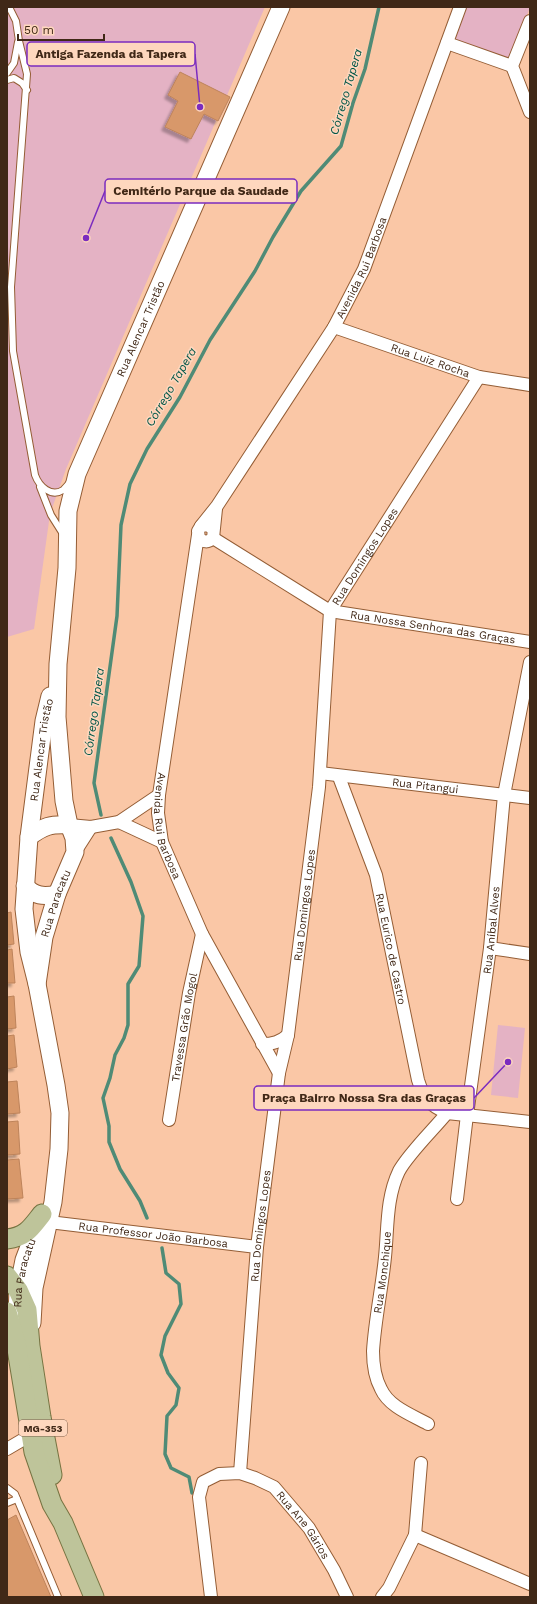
<svg xmlns="http://www.w3.org/2000/svg" width="537" height="1604" font-family="'Work Sans',sans-serif">
  <style>
    .green { fill: #e4b2c4 }
    .lines { fill: none; stroke-linecap: round; stroke-linejoin: round }
    .stream { stroke: #4f8b76; stroke-width: 3.5 }
    .building { fill: #d8986b; stroke: #bd835a; filter: url(#shadow) }
    .lane-casing { stroke: #945d35; stroke-width: 8 }
    .street-casing { stroke: #945d35; stroke-width: 14 }
    .secondary-casing { stroke: #945d35; stroke-width: 19 }
    .primary-casing { stroke: #767341; stroke-width: 21 }
    .lane { stroke: #fff; stroke-width: 6 }
    .street { stroke: #fff; stroke-width: 12 }
    .secondary { stroke: #fff; stroke-width: 17 }
    .primary { stroke: #bec49a; stroke-width: 19 }
    .labels { text-anchor: middle; stroke-width: 3; stroke-linejoin: round; paint-order: stroke }
    .shield { fill: #fed7be; stroke: #795c49; stroke-width: 1 }
    .shield-label { font-size: 10px; font-weight: bold; fill: #402817 }
    .street-label { font-size: 11px; fill: #402817; stroke: #fed7be }
    .water-label { font-size: 12px; font-style: italic; fill: #005647; stroke: #fed7be }
    .leader { fill: none; stroke: #7b2cbf; stroke-width: 1.5 }
    .callout-dot { fill: #7b2cbf; stroke: #fed7be; stroke-width: 1.5 }
    .callout { fill: #fed7be; stroke: #7b2cbf; stroke-width: 1.5 }
    .callout-label { font-size: 12px; text-anchor: middle; font-weight: bold; fill: #402817 }
  </style>
  <defs>
    <filter id="shadow"><feDropShadow dx="-3.5" dy="3.5" stdDeviation="1" flood-color="#0004"/></filter>
  </defs>
  <rect width="100%" height="100%" fill="#fac7a6"/>
  <g class="green">
    <polygon points="7,7 265,7 66,469 50,514 34,629 7,637"/>
    <polygon points="464,7 530,7 512,57 509,60 455,41 454,37"/>
    <polygon points="498,1025 525,1028 518,1098 491,1095"/>
  </g>
  <g class="lines">
    <g class="stream">
      <polyline points="101,815 94,783 117,616 121,525 130,484 147,449 180,397 210,340 255,271 273,237 301,191 341,146 353,103 365,69 379,7"/>
      <polyline points="111,838 131,882 143,916 139,966 128,984 128,1025 124,1038 115,1055 110,1078 103,1098 109,1126 109,1142 120,1169 140,1201 147,1218"/>
      <polyline points="162,1248 166,1273 179,1284 181,1304 165,1336 161,1355 168,1373 179,1388 176,1405 167,1416 165,1454 171,1468 189,1477 192,1493"/>
    </g>
  </g>
  <g class="building">
    <polygon points="180,72 230,97 218,121 204,114 191,139 165,127 178,101 168,95"/>
    <polygon points="11,912 14,944 7,945 7,913"/>
    <polygon points="12,949 15,983 7,983 7,950"/>
    <polygon points="14,996 16,1028 7,1029 7,997"/>
    <polygon points="14,1035 17,1067 7,1069 7,1036"/>
    <polygon points="17,1081 20,1113 7,1114 7,1082"/>
    <polygon points="18,1121 20,1154 7,1155 7,1122"/>
    <polygon points="19,1159 23,1198 7,1199 7,1160"/>
    <polygon points="16,1515 51,1597 7,1597 7,1520"/>
  </g>
  <g class="lines">
    <g class="lane-casing">
      <g id="lane">
        <path d="M9 7 16 21 19 41 27 74 11 287 13 351 35 475C39 486 51 498 63 490 65 488 68 485 70 482"/>
        <polyline points="7,73 14,63 18,42"/>
        <polyline points="7,80 14,78 22,83 27,90"/>
        <polyline points="40,487 51,515 63,534"/>
        <polyline points="7,1488 15,1494 58,1597"/>
        <polyline points="7,1503 17,1499"/>
      </g>
    </g>
    <g class="street-casing">
      <g id="street">
        <polyline points="530,21 512,66 530,112"/>
        <polyline points="447,43 512,66"/>
        <path id="s1" d="M334 327 479 377 530 385"/>
        <path id="s2" d="M201 526 217 506 334 327 364 269 460 7"/>
        <path d="M213 529 208 525 201 526 198 531 199 538C203 542 208 543 213 538L216 509"/>
        <path id="s3" d="M198 535 159 795 158 813 162 842 202 934 279 1073"/>
        <path id="s4" d="M213 538 330 611 530 642"/>
        <path id="s5" d="M320 773 530 798"/>
        <path id="s6" d="M339 777 376 875 418 1080C424 1099 429 1105 447 1113L530 1122"/>
        <polyline points="119,822 162,842"/>
        <polyline points="69,825 91,827 119,822 159,795"/>
        <polyline points="75,852 91,827"/>
        <polyline points="490,948 530,954"/>
        <path d="M262 1044C273 1044 280 1042 288 1035"/>
        <path id="s7" d="M169 1120 189 993 202 934"/>
        <path id="s8" d="M457 1199 467 1115 490 948 504 795 530 662"/>
        <path id="s9" d="M49 1222 257 1247"/>
        <path id="s10" d="M428 1424C412 1415 389 1407 381 1389 375 1378 373 1363 373 1351 375 1319 382 1288 385 1257 388 1228 386 1198 399 1171 409 1153 434 1129 447 1113"/>
        <polyline points="7,1449 24,1439 30,1431"/>
        <path id="s11" d="M240 1473 257 1247 279 1073 288 1035 319 787 330 611 479 377"/>
        <polyline points="415,1535 530,1584"/>
        <path id="s12" d="M211 1597 199 1497 203 1482 219 1474 240 1473 255 1478 274 1487 309 1528 334 1570 347 1597"/>
        <polyline points="382,1597 389,1588 415,1535 421,1463"/>
      </g>
    </g>
    <g class="secondary-casing">
      <g id="secondary">
        <path d="M29 837C44 826 50 824 69 825"/>
        <path d="M25 886C35 896 43 897 57 894"/>
        <path id="s13" d="M37 984 44 937 57 894 75 852 74 838 69 825 64 801 57 717 58 664 67 568 68 511 77 474 281 7"/>
        <path id="s14" d="M32 1323 34 1288 53 1202 59 1149 60 1113 56 1085 37 984 29 952 24 909 29 837 44 721 50 696"/>
        <path id="s15" d="M16 1336 18 1290 24 1260 40 1218"/>
      </g>
    </g>
    <g class="primary-casing">
      <g id="primary">
        <path d="M7 1239C26 1237 31 1228 42 1214"/>
        <polyline points="7,1276 18,1290 27,1310 30,1346 41,1417 52,1475"/>
        <polyline points="7,1312 16,1343 34,1452 52,1504 63,1523 94,1597"/>
      </g>
    </g>
    <use href="#lane" class="lane"/>
    <use href="#street" class="street"/>
    <use href="#secondary" class="secondary"/>
    <use href="#primary" class="primary"/>
  </g>
  <g class="labels">
    <rect class="shield" x="19" y="1420" width="48" height="16" rx="3"/>
    <g class="shield-label">
      <text x="43" y="1432">MG-353</text>
    </g>
    <g class="street-label">
      <text dy="4" stroke="none"><textPath href="#s2" startOffset="305">Avenida Rui Barbosa</textPath></text>
      <text dy="4" stroke="none"><textPath href="#s13" startOffset="678">Rua Alencar Tristão</textPath></text>
      <text dy="4" stroke="none"><textPath href="#s1" startOffset="102">Rua Luiz Rocha</textPath></text>
      <text dy="4" stroke="none"><textPath href="#s11" startOffset="932">Rua Domingos Lopes</textPath></text>
      <text dy="4" stroke="none"><textPath href="#s4" startOffset="242">Rua Nossa Senhora das Graças</textPath></text>
      <text dy="4" stroke="none"><textPath href="#s14" startOffset="580">Rua Alencar Tristão</textPath></text>
      <text dy="4" stroke="none"><textPath href="#s5" startOffset="106">Rua Pitangui</textPath></text>
      <text dy="4" stroke="none"><textPath href="#s3" startOffset="295">Avenida Rui Barbosa</textPath></text>
      <text dy="4" stroke="none"><textPath href="#s13" startOffset="83">Rua Paracatu</textPath></text>
      <text dy="4" stroke="none"><textPath href="#s11" startOffset="572">Rua Domingos Lopes</textPath></text>
      <text dy="4" stroke="none"><textPath href="#s8" startOffset="271">Rua Aníbal Alves</textPath></text>
      <text dy="4" stroke="none"><textPath href="#s6" startOffset="180">Rua Eurico de Castro</textPath></text>
      <text dy="4" stroke="none"><textPath href="#s7" startOffset="94">Travessa Grão Mogol</textPath></text>
      <text dy="4" stroke="none"><textPath href="#s11" startOffset="248">Rua Domingos Lopes</textPath></text>
      <text dy="4" stroke="none"><textPath href="#s9" startOffset="105">Rua Professor João Barbosa</textPath></text>
      <text dy="4" stroke="none"><textPath href="#s10" startOffset="178">Rua Monchique</textPath></text>
      <text dy="4" stroke="none"><textPath href="#s15" startOffset="64">Rua Paracatu</textPath></text>
      <text dy="4" stroke="none"><textPath href="#s12" startOffset="240">Rua Ane Gários</textPath></text>
    </g>
    <g class="water-label">
      <text transform="translate(346 92) rotate(-74)" y="4">Córrego Tapera</text>
      <text transform="translate(171 387) rotate(-60)" y="4">Córrego Tapera</text>
      <text transform="translate(94 712) rotate(-82)" y="4">Córrego Tapera</text>
    </g>
  </g>
  <path class="leader" d="M200 107L195 54M86 238L105 191M508 1062L474 1098"/>
  <g class="callout-dot">
    <circle cx="200" cy="107" r="4"/>
    <circle cx="86" cy="238" r="4"/>
    <circle cx="508" cy="1062" r="4"/>
  </g>
  <g class="callout">
    <rect x="27" y="42" width="168" height="24" rx="4"/>
    <rect x="105" y="179" width="192" height="24" rx="4"/>
    <rect x="254" y="1086" width="220" height="24" rx="4"/>
  </g>
  <g class="callout-label">
    <text x="111" y="58">Antiga Fazenda da Tapera</text>
    <text x="201" y="195">Cemitério Parque da Saudade</text>
    <text x="364" y="1102">Praça Bairro Nossa Sra das Graças</text>
  </g>
  <rect width="537" height="1604" fill="none" stroke="#402817" stroke-width="16"/>
  <path d="M18 34v6h86v-6" fill="none" stroke="#402817" stroke-width="2"/>
  <text x="24" y="34" font-size="12" fill="#402817" stroke="#fed7be" stroke-width="3" paint-order="stroke">50 m</text>
</svg>
